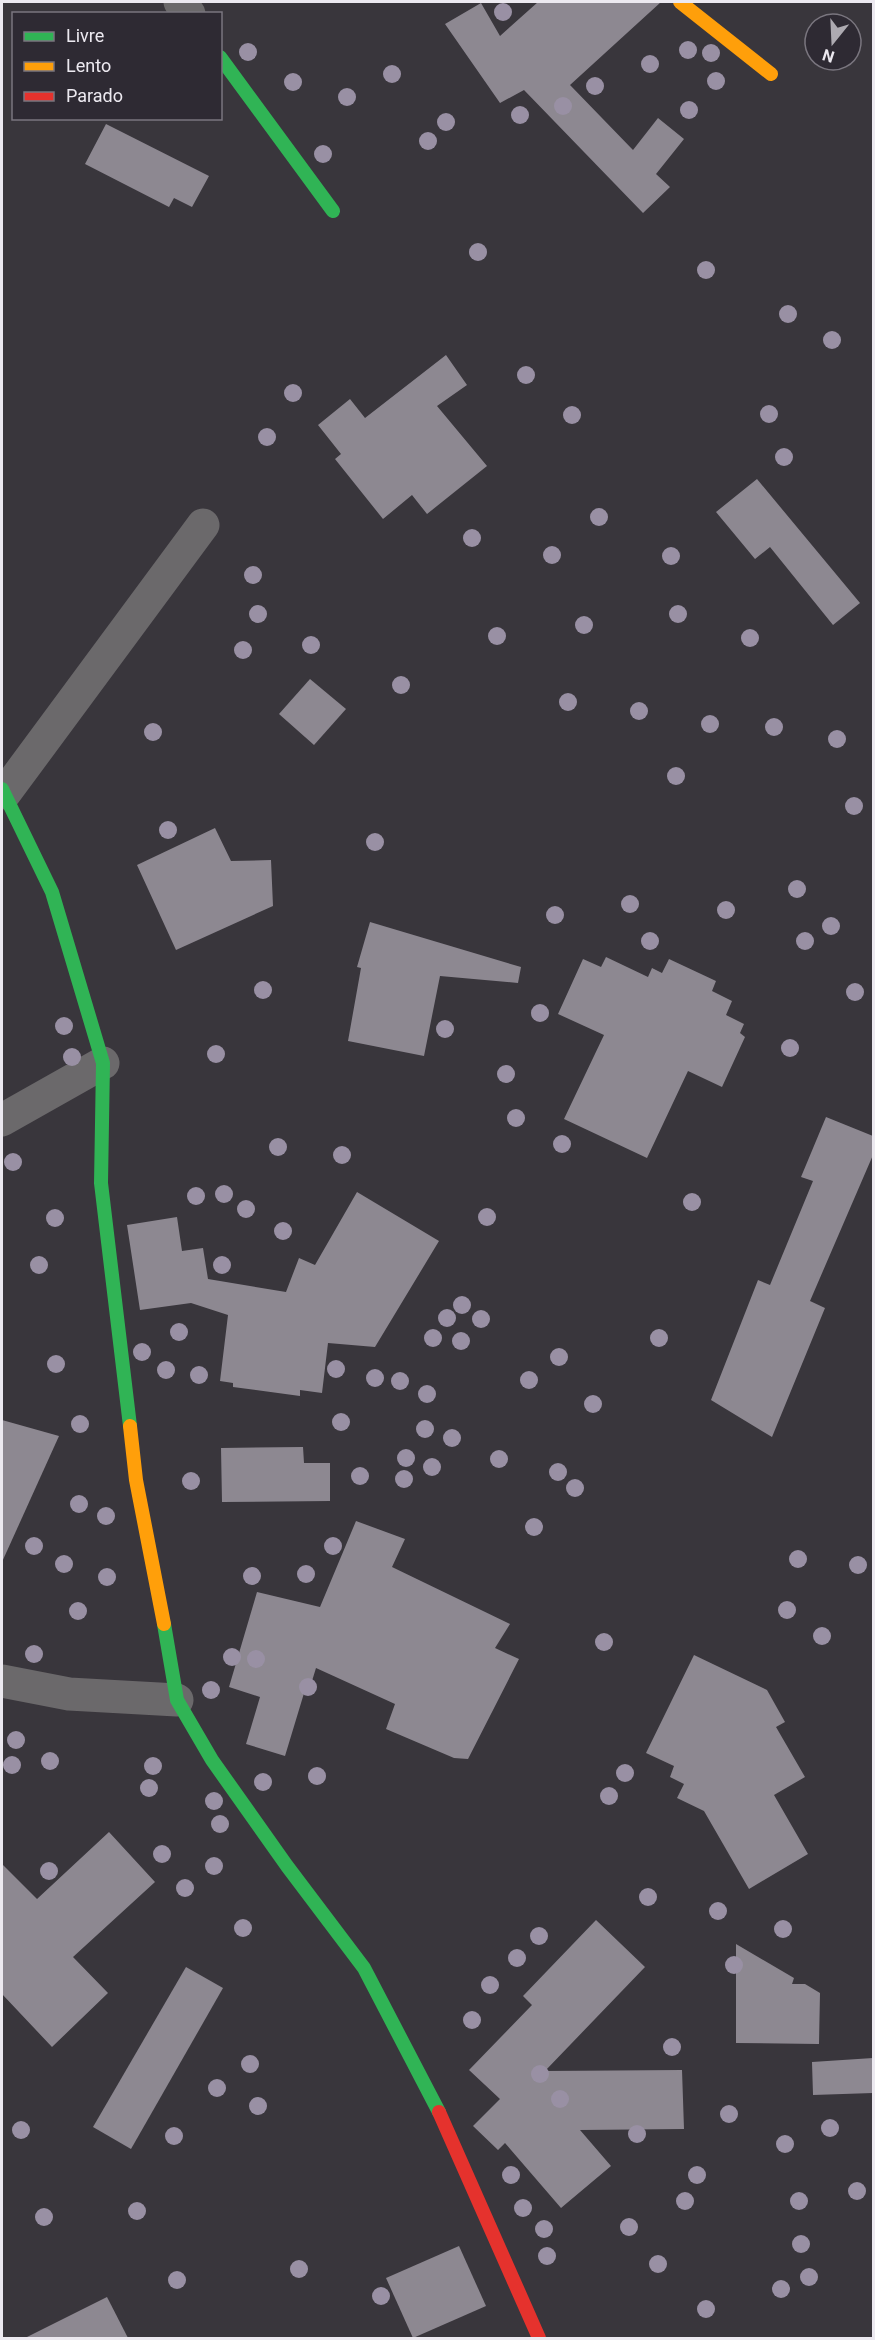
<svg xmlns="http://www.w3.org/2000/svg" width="875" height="2340" font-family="Roboto,sans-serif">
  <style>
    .building { fill: #8d8891 }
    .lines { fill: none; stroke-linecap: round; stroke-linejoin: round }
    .street { stroke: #6b696b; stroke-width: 33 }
    .fast { stroke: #30b455; stroke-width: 14 }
    .slow { stroke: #ff9f0a; stroke-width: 14 }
    .jam { stroke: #e5322d; stroke-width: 14 }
    .tree { fill: #9990a4 }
  </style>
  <rect width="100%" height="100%" fill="#39363c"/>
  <g class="building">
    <polygon points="538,2 661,2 570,85 633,150 658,118 684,139 656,174 670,187 643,213 524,90 500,103 445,24 481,3 500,36"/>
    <polygon points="106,124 209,176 192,207 174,198 169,207 85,164"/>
    <polygon points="446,355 467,385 437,406 487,466 427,514 412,495 383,519 335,459 341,454 318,425 350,399 365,418"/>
    <polygon points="757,479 860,603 833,625 770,547 755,559 716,512"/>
    <polygon points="310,679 346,709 314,745 279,714"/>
    <polygon points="215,828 231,861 271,860 273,906 176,950 137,865"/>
    <polygon points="370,922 521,967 518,983 440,976 424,1056 348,1041 361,968 357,967"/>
    <polygon points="606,957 648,977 652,968 662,973 669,959 716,981 712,991 732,1001 726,1015 744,1024 740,1033 745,1037 722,1087 688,1071 647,1158 564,1119 604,1035 558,1014 583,959 601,967"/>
    <polygon points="826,1117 873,1136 873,1155 810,1301 825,1308 772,1437 711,1400 758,1280 770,1285 813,1181 801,1177"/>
    <polygon points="357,1192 439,1241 375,1347 328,1343 322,1393 300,1390 300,1396 233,1387 233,1383 220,1381 228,1315 191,1303 140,1310 127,1225 177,1217 182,1251 203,1248 208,1279 286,1292 299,1258 315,1265"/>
    <polygon points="2,1420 59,1436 2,1562"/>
    <polygon points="303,1447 304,1463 330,1463 330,1501 222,1502 221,1448"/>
    <polygon points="356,1521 405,1539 392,1567 510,1624 495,1648 519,1659 468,1759 454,1758 386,1729 395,1704 316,1668 312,1681 308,1680 285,1756 246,1744 260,1697 229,1687 257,1592 320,1607"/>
    <polygon points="694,1655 767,1690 785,1722 776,1727 805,1777 774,1795 808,1854 749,1889 704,1811 677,1798 684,1784 670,1777 674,1766 646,1753"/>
    <polygon points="109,1832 155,1882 73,1957 108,1993 52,2047 2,1994 2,1864 37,1899"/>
    <polygon points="596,1920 645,1967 545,2071 682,2070 684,2129 580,2130 611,2166 561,2208 505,2143 498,2150 473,2126 500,2099 469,2070 532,2005 523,1996"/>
    <polygon points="736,1944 794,1978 792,1984 805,1984 820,1993 819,2044 736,2043"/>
    <polygon points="186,1967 223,1988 131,2149 93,2127"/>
    <polygon points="873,2058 873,2093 813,2095 812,2062"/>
    <polygon points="459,2246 486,2306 413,2338 386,2278"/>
    <polygon points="107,2297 128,2338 25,2338"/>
  </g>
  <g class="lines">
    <g class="street">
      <polyline points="180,2 189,14"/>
      <polyline points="5,793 203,525"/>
      <polyline points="2,1120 103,1063"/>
      <polyline points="2,1681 69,1694 177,1700"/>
    </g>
    <g class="fast">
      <polyline points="220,57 333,211"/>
      <polyline points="2,789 52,892 103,1063 101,1183 130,1426"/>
      <polyline points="164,1624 177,1700 212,1760 287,1866 364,1968 439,2112"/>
    </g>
    <g class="slow">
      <polyline points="680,2 771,74"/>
      <polyline points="130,1426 136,1480 164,1624"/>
    </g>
    <polyline class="jam" points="439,2112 539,2338"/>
  </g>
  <g class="tree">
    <circle cx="503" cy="12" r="9"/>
    <circle cx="688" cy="50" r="9"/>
    <circle cx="248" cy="52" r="9"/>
    <circle cx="711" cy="53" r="9"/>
    <circle cx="650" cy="64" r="9"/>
    <circle cx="392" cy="74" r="9"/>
    <circle cx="716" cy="81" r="9"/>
    <circle cx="293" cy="82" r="9"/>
    <circle cx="595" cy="86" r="9"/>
    <circle cx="347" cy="97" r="9"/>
    <circle cx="563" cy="106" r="9"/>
    <circle cx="689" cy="110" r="9"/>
    <circle cx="520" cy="115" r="9"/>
    <circle cx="446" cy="122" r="9"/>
    <circle cx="428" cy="141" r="9"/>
    <circle cx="323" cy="154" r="9"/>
    <circle cx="478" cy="252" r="9"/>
    <circle cx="706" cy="270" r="9"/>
    <circle cx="788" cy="314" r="9"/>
    <circle cx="832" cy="340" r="9"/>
    <circle cx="526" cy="375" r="9"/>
    <circle cx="293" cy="393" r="9"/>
    <circle cx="769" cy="414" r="9"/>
    <circle cx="572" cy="415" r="9"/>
    <circle cx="267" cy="437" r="9"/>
    <circle cx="784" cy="457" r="9"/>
    <circle cx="599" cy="517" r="9"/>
    <circle cx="472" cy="538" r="9"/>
    <circle cx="552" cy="555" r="9"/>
    <circle cx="671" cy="556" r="9"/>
    <circle cx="253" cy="575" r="9"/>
    <circle cx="258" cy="614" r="9"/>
    <circle cx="678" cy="614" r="9"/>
    <circle cx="584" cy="625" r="9"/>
    <circle cx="497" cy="636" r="9"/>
    <circle cx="750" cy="638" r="9"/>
    <circle cx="311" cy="645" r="9"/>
    <circle cx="243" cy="650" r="9"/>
    <circle cx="401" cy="685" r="9"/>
    <circle cx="568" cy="702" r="9"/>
    <circle cx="639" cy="711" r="9"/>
    <circle cx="710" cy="724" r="9"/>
    <circle cx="774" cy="727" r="9"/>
    <circle cx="153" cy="732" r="9"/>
    <circle cx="837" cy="739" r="9"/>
    <circle cx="676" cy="776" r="9"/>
    <circle cx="854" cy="806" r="9"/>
    <circle cx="168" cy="830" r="9"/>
    <circle cx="375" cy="842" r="9"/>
    <circle cx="797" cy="889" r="9"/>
    <circle cx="630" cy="904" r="9"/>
    <circle cx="726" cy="910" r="9"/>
    <circle cx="555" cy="915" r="9"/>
    <circle cx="831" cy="926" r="9"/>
    <circle cx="650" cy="941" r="9"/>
    <circle cx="805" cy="941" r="9"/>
    <circle cx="263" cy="990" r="9"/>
    <circle cx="855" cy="992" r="9"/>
    <circle cx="540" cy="1013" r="9"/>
    <circle cx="64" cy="1026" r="9"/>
    <circle cx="445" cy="1029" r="9"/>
    <circle cx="790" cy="1048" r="9"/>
    <circle cx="216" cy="1054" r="9"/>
    <circle cx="72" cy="1057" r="9"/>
    <circle cx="506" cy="1074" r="9"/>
    <circle cx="516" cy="1118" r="9"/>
    <circle cx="562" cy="1144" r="9"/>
    <circle cx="278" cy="1147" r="9"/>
    <circle cx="342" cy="1155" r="9"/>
    <circle cx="13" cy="1162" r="9"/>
    <circle cx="224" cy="1194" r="9"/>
    <circle cx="196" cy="1196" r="9"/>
    <circle cx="692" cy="1202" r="9"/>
    <circle cx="246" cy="1209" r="9"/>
    <circle cx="487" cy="1217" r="9"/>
    <circle cx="55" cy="1218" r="9"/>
    <circle cx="283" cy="1231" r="9"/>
    <circle cx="39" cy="1265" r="9"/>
    <circle cx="222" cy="1265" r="9"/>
    <circle cx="462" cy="1305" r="9"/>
    <circle cx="447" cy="1318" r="9"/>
    <circle cx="481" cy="1319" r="9"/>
    <circle cx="179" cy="1332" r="9"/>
    <circle cx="433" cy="1338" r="9"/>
    <circle cx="659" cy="1338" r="9"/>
    <circle cx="461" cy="1341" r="9"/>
    <circle cx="142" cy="1352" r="9"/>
    <circle cx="559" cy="1357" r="9"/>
    <circle cx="56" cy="1364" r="9"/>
    <circle cx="336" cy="1369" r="9"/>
    <circle cx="166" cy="1370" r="9"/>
    <circle cx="199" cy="1375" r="9"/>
    <circle cx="375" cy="1378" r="9"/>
    <circle cx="529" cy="1380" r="9"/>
    <circle cx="400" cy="1381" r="9"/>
    <circle cx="427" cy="1394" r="9"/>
    <circle cx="593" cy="1404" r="9"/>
    <circle cx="341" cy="1422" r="9"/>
    <circle cx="80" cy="1424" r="9"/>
    <circle cx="425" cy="1429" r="9"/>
    <circle cx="452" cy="1438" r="9"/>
    <circle cx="406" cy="1458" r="9"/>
    <circle cx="499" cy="1459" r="9"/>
    <circle cx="432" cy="1467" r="9"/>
    <circle cx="558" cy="1472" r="9"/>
    <circle cx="360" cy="1476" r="9"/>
    <circle cx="404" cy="1479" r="9"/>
    <circle cx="191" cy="1481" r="9"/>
    <circle cx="575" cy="1488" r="9"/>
    <circle cx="79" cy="1504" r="9"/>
    <circle cx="106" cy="1516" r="9"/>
    <circle cx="534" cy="1527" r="9"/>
    <circle cx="34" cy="1546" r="9"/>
    <circle cx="333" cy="1546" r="9"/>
    <circle cx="798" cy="1559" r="9"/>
    <circle cx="64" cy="1564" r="9"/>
    <circle cx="858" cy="1565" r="9"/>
    <circle cx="306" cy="1574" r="9"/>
    <circle cx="252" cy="1576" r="9"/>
    <circle cx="107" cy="1577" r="9"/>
    <circle cx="787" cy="1610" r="9"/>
    <circle cx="78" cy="1611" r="9"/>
    <circle cx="822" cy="1636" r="9"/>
    <circle cx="604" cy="1642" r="9"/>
    <circle cx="34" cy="1654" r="9"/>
    <circle cx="232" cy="1657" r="9"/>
    <circle cx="256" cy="1659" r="9"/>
    <circle cx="308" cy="1687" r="9"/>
    <circle cx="211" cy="1690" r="9"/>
    <circle cx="16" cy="1740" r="9"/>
    <circle cx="50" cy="1761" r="9"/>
    <circle cx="12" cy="1765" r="9"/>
    <circle cx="153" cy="1766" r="9"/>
    <circle cx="625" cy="1773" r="9"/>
    <circle cx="317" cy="1776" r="9"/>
    <circle cx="263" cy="1782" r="9"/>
    <circle cx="149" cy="1788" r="9"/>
    <circle cx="609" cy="1796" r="9"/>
    <circle cx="214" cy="1801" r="9"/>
    <circle cx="220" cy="1824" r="9"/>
    <circle cx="162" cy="1854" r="9"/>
    <circle cx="214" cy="1866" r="9"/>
    <circle cx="49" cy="1871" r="9"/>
    <circle cx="185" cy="1888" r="9"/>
    <circle cx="648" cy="1897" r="9"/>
    <circle cx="718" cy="1911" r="9"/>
    <circle cx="243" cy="1928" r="9"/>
    <circle cx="783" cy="1929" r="9"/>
    <circle cx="539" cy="1936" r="9"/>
    <circle cx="517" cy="1958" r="9"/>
    <circle cx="734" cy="1965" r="9"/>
    <circle cx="490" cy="1985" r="9"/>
    <circle cx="472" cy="2020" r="9"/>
    <circle cx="672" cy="2047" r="9"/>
    <circle cx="250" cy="2064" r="9"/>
    <circle cx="540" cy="2074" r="9"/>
    <circle cx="217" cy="2088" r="9"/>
    <circle cx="560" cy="2099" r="9"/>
    <circle cx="258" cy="2106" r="9"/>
    <circle cx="729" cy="2114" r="9"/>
    <circle cx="830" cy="2128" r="9"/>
    <circle cx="21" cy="2130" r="9"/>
    <circle cx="637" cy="2134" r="9"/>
    <circle cx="174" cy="2136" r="9"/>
    <circle cx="785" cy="2144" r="9"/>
    <circle cx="511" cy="2175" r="9"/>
    <circle cx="697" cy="2175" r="9"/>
    <circle cx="857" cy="2191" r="9"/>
    <circle cx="685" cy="2201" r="9"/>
    <circle cx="799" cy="2201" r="9"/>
    <circle cx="523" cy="2208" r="9"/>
    <circle cx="137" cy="2211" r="9"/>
    <circle cx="44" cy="2217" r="9"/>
    <circle cx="629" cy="2227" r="9"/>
    <circle cx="544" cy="2229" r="9"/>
    <circle cx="801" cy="2244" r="9"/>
    <circle cx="547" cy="2256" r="9"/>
    <circle cx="658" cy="2264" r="9"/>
    <circle cx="299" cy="2269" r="9"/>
    <circle cx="809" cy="2277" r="9"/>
    <circle cx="177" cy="2280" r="9"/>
    <circle cx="781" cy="2289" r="9"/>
    <circle cx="381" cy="2296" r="9"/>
    <circle cx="706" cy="2309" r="9"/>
  </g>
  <rect width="875" height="2340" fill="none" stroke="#ece9f0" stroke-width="6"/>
  <rect x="12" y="12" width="210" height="108" fill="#2e2a33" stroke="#7a767f" stroke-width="1.5"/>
  <rect x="24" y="32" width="30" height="9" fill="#30b455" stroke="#7a767f" stroke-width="1.5"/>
  <text x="66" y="42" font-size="18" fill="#ece9f0">Livre</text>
  <rect x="24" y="62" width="30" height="9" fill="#ff9f0a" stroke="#7a767f" stroke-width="1.5"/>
  <text x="66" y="72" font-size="18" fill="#ece9f0">Lento</text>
  <rect x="24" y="92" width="30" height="9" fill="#e5322d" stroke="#7a767f" stroke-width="1.5"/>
  <text x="66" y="102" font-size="18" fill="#ece9f0">Parado</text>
  <g transform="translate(833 42) rotate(198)"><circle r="28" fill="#2e2a33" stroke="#7a767f" stroke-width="1.5"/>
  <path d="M0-4.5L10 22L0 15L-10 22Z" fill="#adaab1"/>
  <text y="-9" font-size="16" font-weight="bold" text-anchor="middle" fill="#ece9f0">N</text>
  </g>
</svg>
